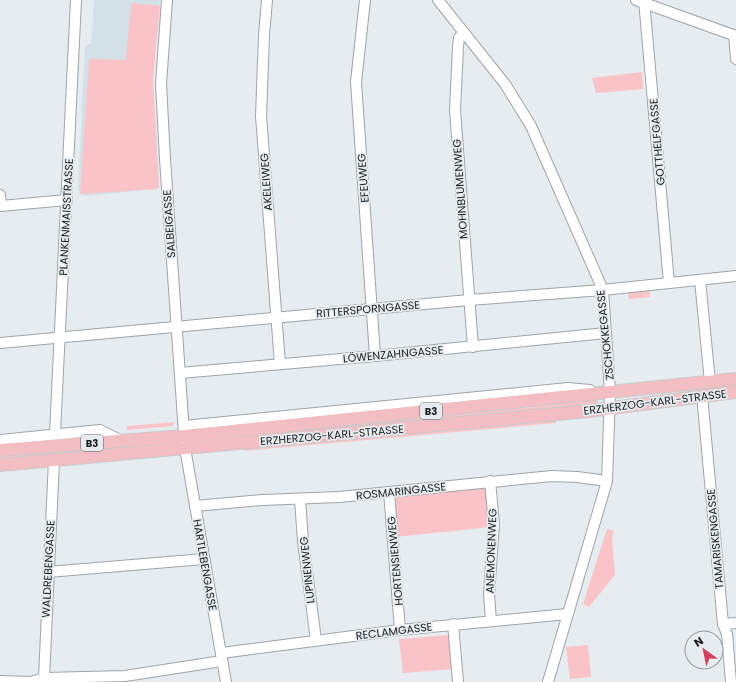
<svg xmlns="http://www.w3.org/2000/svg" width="736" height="682" font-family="Poppins,sans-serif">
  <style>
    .built { fill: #d3e0e7 }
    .green { fill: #fac3c8 }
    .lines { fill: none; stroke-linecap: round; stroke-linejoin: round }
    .minor-casing { stroke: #9fa4a7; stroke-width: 12 }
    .major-casing { stroke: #c8c9c9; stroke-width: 14 }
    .minor { stroke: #fff; stroke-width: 10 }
    .major { stroke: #f2bdc3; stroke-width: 12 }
    .labels { text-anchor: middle; stroke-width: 3.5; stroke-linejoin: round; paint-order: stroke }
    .shield { fill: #e6ecef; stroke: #585b5d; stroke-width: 1 }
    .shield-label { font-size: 10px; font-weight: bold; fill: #1b1d1e }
    .street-label { font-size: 11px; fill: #1b1d1e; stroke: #e6ecef }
  </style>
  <rect width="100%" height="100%" fill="#e6ecef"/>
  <polygon class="built" points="94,0 160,0 153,79 159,187 156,189 85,196 80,194 78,189 85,45 91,44"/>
  <g class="green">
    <polygon points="131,3 160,6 153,79 159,187 156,189 80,194 89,59 126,60"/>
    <polygon points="642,72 643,89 596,93 592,78"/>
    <polygon points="649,290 650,297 629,299 628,292"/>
    <polygon points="595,399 598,400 598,403 516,413 252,437 252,434 271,431 533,407"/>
    <polygon points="556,420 556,423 244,451 244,449"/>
    <polygon points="175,422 172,426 127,430 127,426"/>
    <polygon points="112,446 112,448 0,460 0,454"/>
    <polygon points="484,486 489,489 490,527 395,537 392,500 395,494"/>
    <polygon points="607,529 614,531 612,537 615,575 589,607 583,604"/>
    <polygon points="448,635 453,669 403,673 399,639"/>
    <polygon points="588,645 591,677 570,679 566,647"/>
  </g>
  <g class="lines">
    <g class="minor-casing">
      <g id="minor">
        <polyline points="167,0 161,84 165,159 185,448 226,682"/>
        <polyline points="267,0 264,35 261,116 280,364"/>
        <polyline points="365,0 356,82 375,356"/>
        <polyline points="438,0 505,84 531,126 603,290 610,392 607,481 548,682"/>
        <polyline points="636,0 736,36"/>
        <polyline points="644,0 669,283"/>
        <polyline points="463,32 459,38 458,47 455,110 473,347"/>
        <polyline points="734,35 736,59"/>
        <polyline points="0,195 1,206"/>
        <polyline points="0,206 67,200"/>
        <polyline points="700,280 710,382"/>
        <polyline points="0,343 469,300 603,290 736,276"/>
        <polyline points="180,373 375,356 606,333"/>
        <polyline points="702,395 723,624 727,634 731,682"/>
        <polyline points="184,426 568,388 590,390"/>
        <polyline points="55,433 76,0"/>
        <polyline points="0,440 100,430 122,441"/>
        <polyline points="490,481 494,524 489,594 491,621"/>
        <polyline points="389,492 400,630"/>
        <polyline points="300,499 303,541 316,640"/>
        <polyline points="195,506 262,500 339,497 552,476 577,477 607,481"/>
        <polyline points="48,572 204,559"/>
        <polyline points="453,624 458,682"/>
        <polyline points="723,624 736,623"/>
        <polyline points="221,653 400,630 567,614"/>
        <polyline points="44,678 54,460"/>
        <polyline points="0,681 31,682 44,678 125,676 222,661"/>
      </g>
    </g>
    <g class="major-casing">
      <g id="major">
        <polyline points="0,450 185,436 736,379"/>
        <polyline points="0,465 588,411 736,392"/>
      </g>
    </g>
    <use href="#minor" class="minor"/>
    <use href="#major" class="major"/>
  </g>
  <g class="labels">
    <g class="shield">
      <rect x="420" y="403" width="22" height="16" rx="3"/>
      <rect x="81" y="435" width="22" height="16" rx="3"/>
    </g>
    <g class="shield-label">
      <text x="431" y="415">B3</text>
      <text x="92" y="447">B3</text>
    </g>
    <g class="street-label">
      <text transform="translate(657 142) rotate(-95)" y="4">GOTTHELFGASSE</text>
      <text transform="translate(363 178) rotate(-94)" y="4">EFEUWEG</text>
      <text transform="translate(266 182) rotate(-94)" y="4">AKELEIWEG</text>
      <text transform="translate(460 189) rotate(-94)" y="4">MOHNBLUMENWEG</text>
      <text transform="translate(66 217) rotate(-87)" y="4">PLANKENMAISSTRASSE</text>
      <text transform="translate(169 224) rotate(-94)" y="4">SALBEIGASSE</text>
      <text transform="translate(368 309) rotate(-5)" y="4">RITTERSPORNGASSE</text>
      <text transform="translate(605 335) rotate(-96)" y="4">ZSCHOKKEGASSE</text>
      <text transform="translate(393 354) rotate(-5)" y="4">LÖWENZAHNGASSE</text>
      <text transform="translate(655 402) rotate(-7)" y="4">ERZHERZOG-KARL-STRASSE</text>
      <text transform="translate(332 435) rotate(-5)" y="4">ERZHERZOG-KARL-STRASSE</text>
      <text transform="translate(401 491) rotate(-6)" y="4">ROSMARINGASSE</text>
      <text transform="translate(715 539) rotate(-95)" y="4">TAMARISKENGASSE</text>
      <text transform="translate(491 551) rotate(-88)" y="4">ANEMONENWEG</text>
      <text transform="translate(395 561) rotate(-95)" y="4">HORTENSIENWEG</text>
      <text transform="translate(205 565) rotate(80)" y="4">HARTLEBENGASSE</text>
      <text transform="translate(48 569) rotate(-87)" y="4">WALDREBENGASSE</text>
      <text transform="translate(307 570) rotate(-96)" y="4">LUPINENWEG</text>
      <text transform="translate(394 631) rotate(-7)" y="4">RECLAMGASSE</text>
    </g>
  </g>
  <g transform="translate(704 650) rotate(327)"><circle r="19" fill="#e6ecef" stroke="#95999b"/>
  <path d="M0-3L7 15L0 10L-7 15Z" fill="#d0405e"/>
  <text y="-6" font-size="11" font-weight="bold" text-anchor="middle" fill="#1b1d1e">N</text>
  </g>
</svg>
